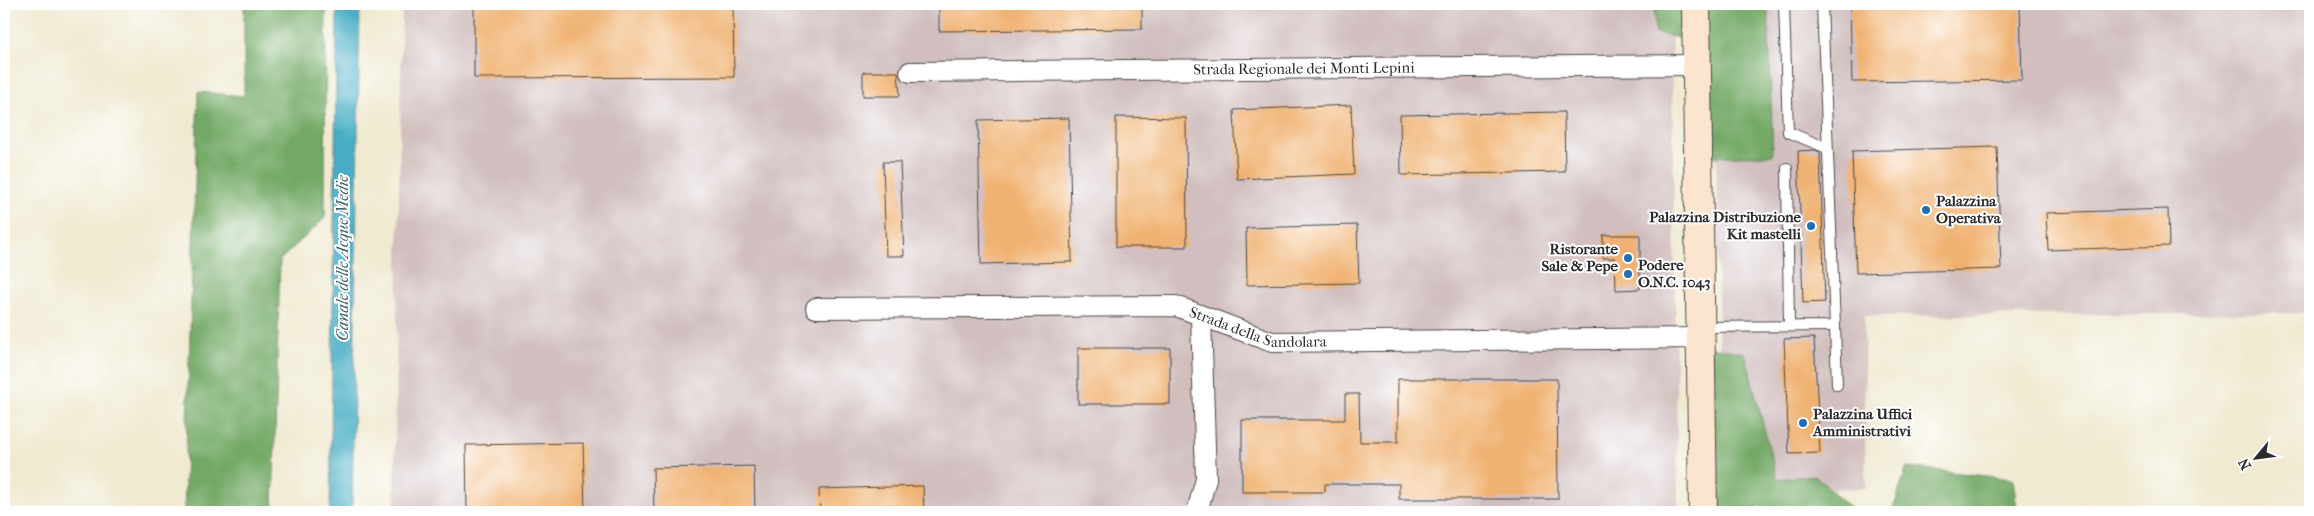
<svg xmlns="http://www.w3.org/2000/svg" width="2314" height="516" font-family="'IM FELL French Canon',serif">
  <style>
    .industrial { fill: #d1bfbf }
    .forest { fill: #73a966; stroke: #4f6a48 }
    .water { fill: #46adc5; stroke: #386c78 }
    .building { fill: #f0b272 }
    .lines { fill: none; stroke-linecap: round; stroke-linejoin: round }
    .service-casing { stroke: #494844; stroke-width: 12 }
    .minor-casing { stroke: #494844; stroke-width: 22 }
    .secondary-casing { stroke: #494844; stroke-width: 30 }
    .service { stroke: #fff; stroke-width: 10 }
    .minor { stroke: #fff; stroke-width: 20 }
    .secondary { stroke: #fce5cf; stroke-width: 28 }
    .poi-dot { fill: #1f6fb2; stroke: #fff; stroke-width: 2 }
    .labels { text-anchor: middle; stroke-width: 4; stroke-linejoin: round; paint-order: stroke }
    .street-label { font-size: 15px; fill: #2b2b2b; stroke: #fff }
    .poi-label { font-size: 15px; font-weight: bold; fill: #2b2b2b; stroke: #fff; text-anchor: start }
    .water-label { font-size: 16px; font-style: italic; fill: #365f69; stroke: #fff }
  </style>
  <rect width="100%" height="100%" fill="#fff"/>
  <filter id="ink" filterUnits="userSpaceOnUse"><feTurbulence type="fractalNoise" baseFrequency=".02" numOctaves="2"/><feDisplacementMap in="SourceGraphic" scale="10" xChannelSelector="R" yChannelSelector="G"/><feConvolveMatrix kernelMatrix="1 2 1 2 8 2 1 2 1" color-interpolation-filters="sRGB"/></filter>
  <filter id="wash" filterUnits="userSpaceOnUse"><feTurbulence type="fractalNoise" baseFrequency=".0096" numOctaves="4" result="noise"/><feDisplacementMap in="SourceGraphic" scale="20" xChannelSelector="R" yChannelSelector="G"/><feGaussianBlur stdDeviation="1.12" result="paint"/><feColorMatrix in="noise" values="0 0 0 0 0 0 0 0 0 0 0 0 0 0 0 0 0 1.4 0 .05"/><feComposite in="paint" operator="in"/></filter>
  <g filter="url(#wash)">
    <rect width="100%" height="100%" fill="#f0ead1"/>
    <g class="industrial">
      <polygon points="402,4 1671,4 1678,512 394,512"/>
      <polygon points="1714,4 2310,4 2310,313 1864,316 1866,488 1721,491"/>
    </g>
    <g class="forest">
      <polygon points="244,4 326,4 325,218 280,260 273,512 184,512 198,92 244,96"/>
      <polygon points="1654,4 1768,4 1773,155 1709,157 1704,43 1655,33"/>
      <polygon points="1710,347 1745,353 1777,479 1815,475 1850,508 1862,512 1770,512 1758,505 1757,512 1715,512"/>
      <polygon points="1907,467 2013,479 2017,508 2009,512 1892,512"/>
    </g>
    <polygon class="water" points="337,4 360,4 352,512 330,512"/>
    <g id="blocks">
      <g class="building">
        <polygon points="474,4 733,4 734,77 474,78"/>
        <polygon points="939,4 1142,4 1142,29 939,31"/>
        <polygon points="1850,4 2020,4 2022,80 1852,82"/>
        <polygon points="863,72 898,72 900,96 863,96"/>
        <polygon points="1351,105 1354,174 1237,179 1234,110"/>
        <polygon points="1564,112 1565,172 1401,175 1400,115"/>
        <polygon points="1116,117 1186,118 1187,247 1116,247"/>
        <polygon points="1069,118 1072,262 981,264 978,120"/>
        <polygon points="1997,147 2001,269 1856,273 1852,151"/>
        <polygon points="1815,150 1820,152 1825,302 1803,303 1798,151"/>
        <polygon points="883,162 900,162 904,256 886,256"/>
        <polygon points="2168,209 2169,246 2048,250 2046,213"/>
        <polygon points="1357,225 1359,283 1247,285 1246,228"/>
        <polygon points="1603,235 1640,235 1640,289 1616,290 1615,258 1603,258"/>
        <polygon points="1814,338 1820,453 1789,454 1784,339"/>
        <rect x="1078" y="348" width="92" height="56"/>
        <polygon points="1398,379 1557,379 1558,499 1399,499 1399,484 1325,484 1325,492 1242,492 1242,420 1345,420 1345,394 1359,394 1360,442 1398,442"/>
        <polygon points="583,443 585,512 467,512 466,445"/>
        <polygon points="754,466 755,512 654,512 653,468"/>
        <polygon points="923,486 924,512 820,512 819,489"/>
      </g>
    </g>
  </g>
  <g filter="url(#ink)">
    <use href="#blocks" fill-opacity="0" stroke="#494844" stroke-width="1"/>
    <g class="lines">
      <g class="service-casing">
        <g id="service">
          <polyline points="1784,4 1788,132 1827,148"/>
          <polyline points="1787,168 1789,326"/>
          <polyline points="1835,326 1837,385"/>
          <polyline points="1701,327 1835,326 1822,4"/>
        </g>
      </g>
      <g class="minor-casing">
        <g id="minor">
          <path id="s1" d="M910 72 1696 65"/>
          <path id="s2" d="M816 308 1176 306 1272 342 1701 338"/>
          <polyline points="1197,512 1206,479 1201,316"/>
        </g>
      </g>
      <g class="secondary-casing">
        <polyline id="secondary" points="1696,4 1703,512"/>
      </g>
      <use href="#service" class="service"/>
      <use href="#minor" class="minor"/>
      <use href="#secondary" class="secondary"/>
    </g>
  </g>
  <g class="poi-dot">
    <circle cx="1926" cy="210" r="5"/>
    <circle cx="1811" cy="226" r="5"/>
    <circle cx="1628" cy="258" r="5"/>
    <circle cx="1628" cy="274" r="5"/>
    <circle cx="1803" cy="423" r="5"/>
  </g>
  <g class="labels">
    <g class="street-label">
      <text dy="5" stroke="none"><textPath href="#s1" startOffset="394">Strada Regionale dei Monti Lepini</textPath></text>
      <text dy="5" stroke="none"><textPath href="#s2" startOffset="446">Strada della Sandolara</textPath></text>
    </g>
    <g class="poi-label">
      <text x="1936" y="206">Palazzina<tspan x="1936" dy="17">Operativa</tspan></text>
      <text x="1801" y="222" text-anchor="end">Palazzina Distribuzione<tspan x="1801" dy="17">Kit mastelli</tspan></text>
      <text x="1618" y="254" text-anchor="end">Ristorante<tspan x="1618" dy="17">Sale &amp; Pepe</tspan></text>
      <text x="1638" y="270">Podere<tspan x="1638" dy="17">O.N.C. 1043</tspan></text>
      <text x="1813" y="419">Palazzina Uffici<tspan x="1813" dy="17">Amministrativi</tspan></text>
    </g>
    <g class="water-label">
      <text transform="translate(342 258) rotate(-90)" y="6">Canale delle Acque Medie</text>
    </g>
  </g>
  <rect width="2314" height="516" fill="none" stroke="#fff" stroke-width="20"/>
  <g transform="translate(2256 458) rotate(241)" stroke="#ffffff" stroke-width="4" paint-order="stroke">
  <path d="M0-4L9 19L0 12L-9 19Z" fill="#2b2b2b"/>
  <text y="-8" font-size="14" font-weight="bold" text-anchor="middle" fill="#2b2b2b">N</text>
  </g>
</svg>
